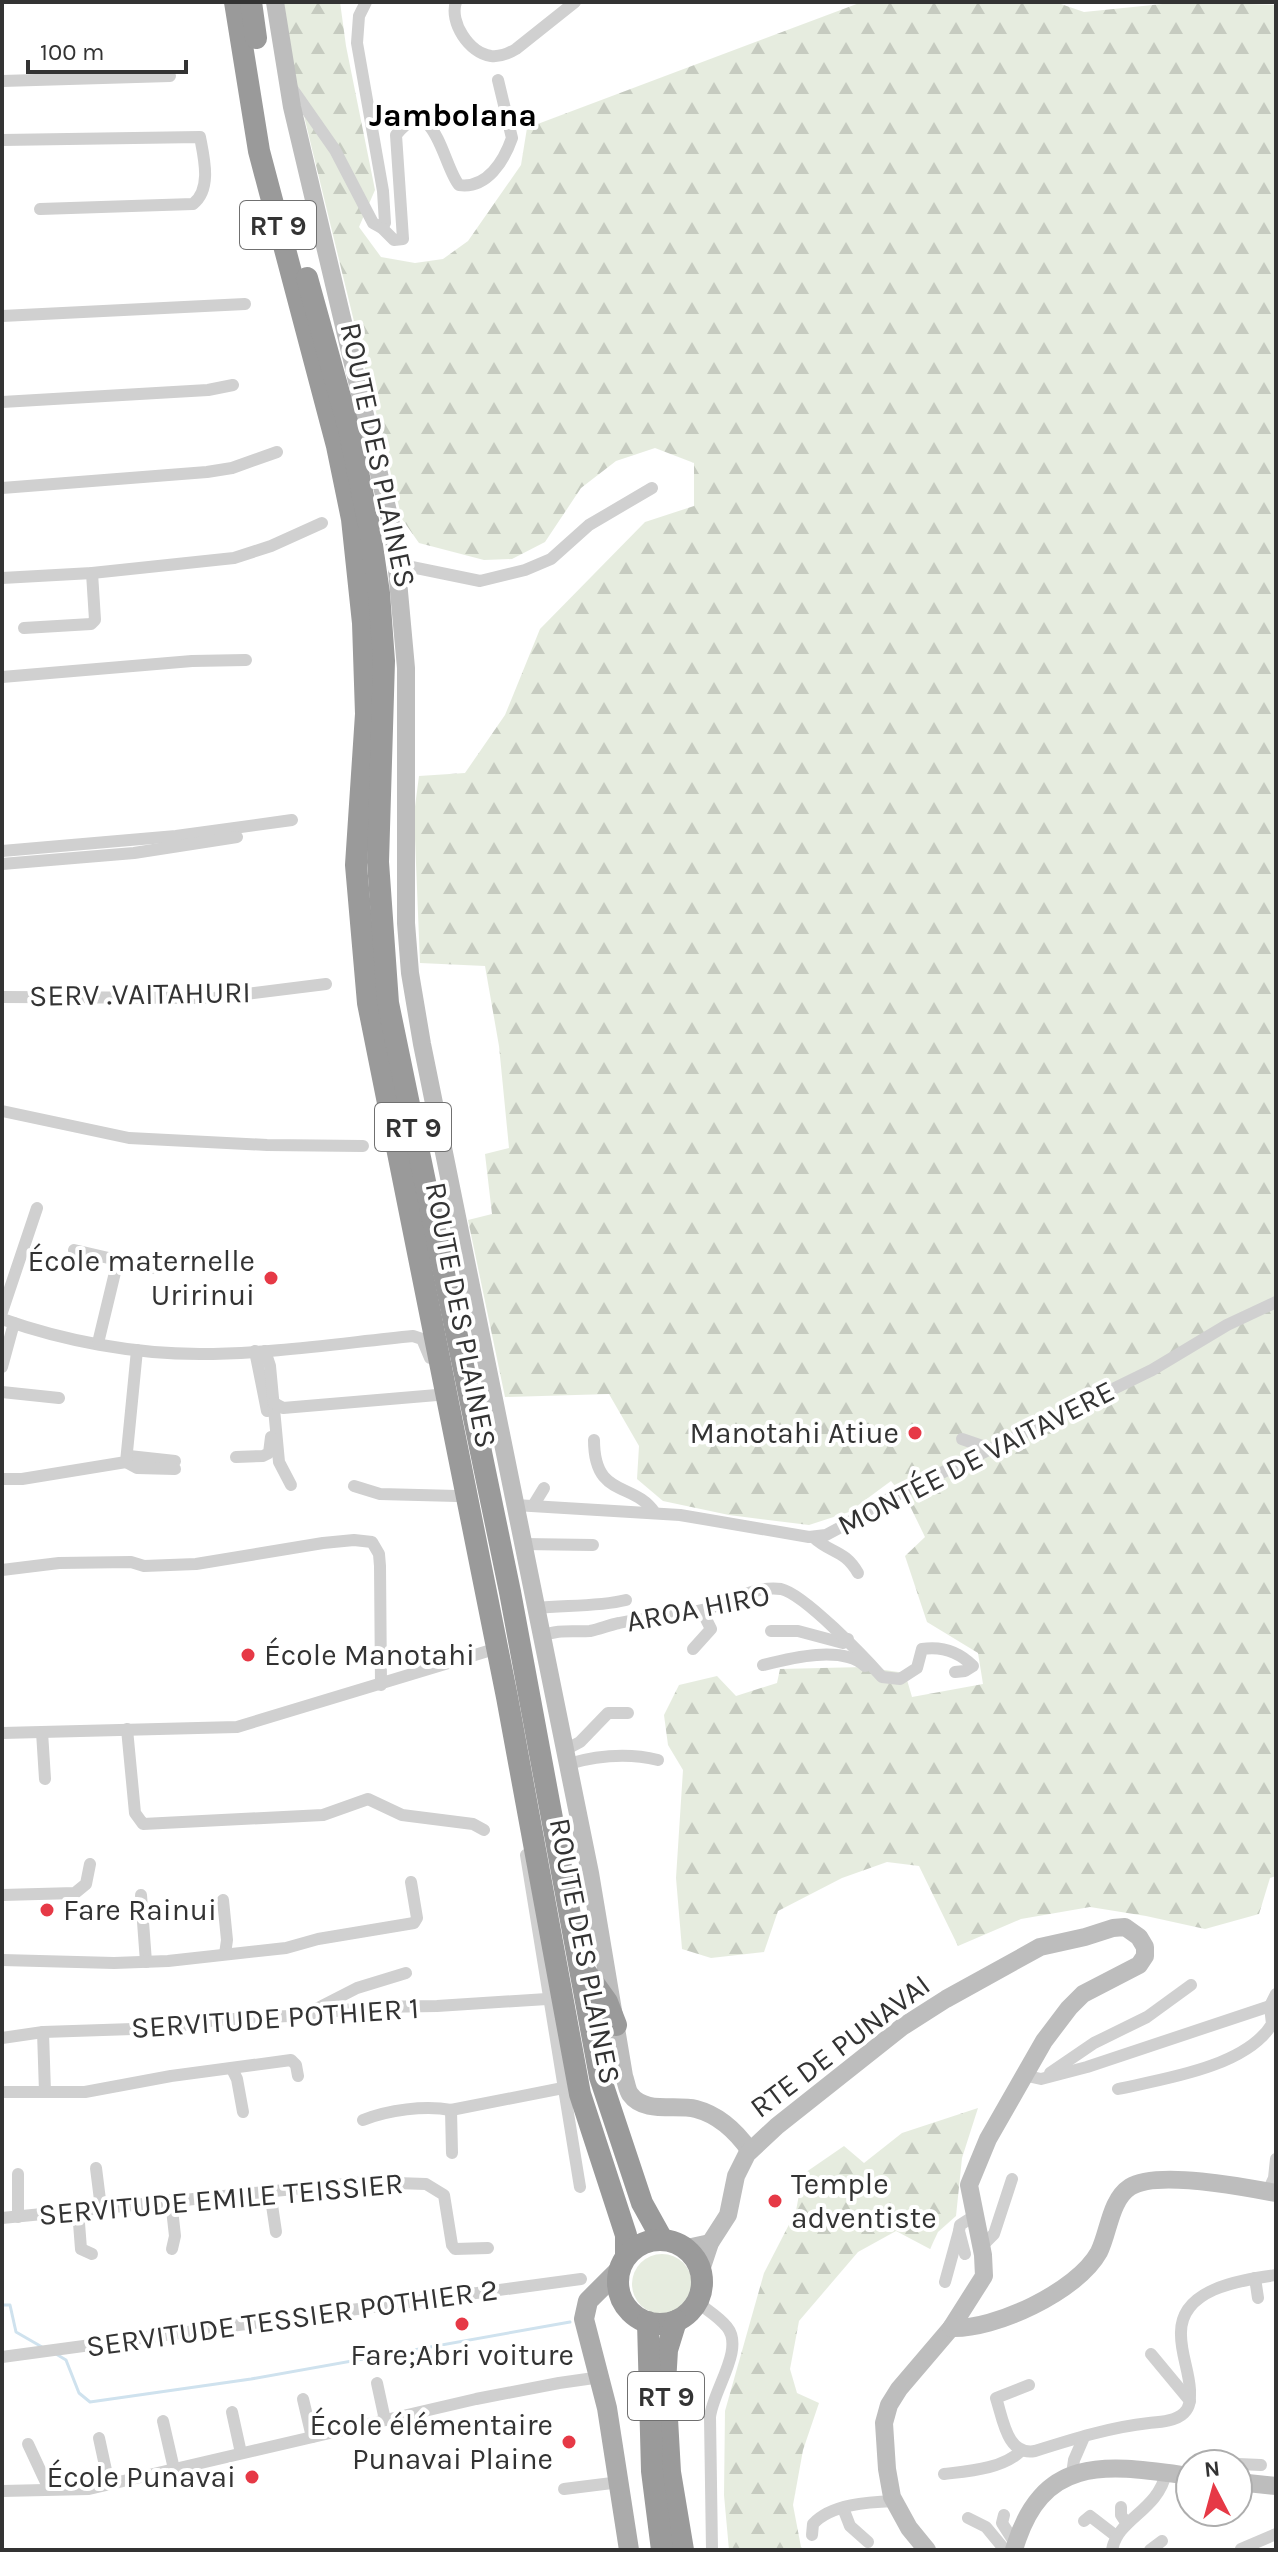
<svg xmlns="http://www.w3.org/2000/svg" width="1278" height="2552" font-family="Karla,sans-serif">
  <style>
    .grass { fill: #e6ecdf }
    .forest { fill: url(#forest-firs) }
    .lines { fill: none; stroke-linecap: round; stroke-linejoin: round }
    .stream { stroke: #cfe2ee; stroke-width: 3 }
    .street { stroke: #d0d0d0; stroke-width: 12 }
    .secondary { stroke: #bdbdbd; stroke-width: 18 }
    .primary { stroke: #ababab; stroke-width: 20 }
    .highway { stroke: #9a9a9a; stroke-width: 22 }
    .poi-dot { fill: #e63946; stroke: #fff; stroke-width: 3 }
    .labels { text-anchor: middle; stroke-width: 8; stroke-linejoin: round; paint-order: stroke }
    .shield { fill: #fff; stroke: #707070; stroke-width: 2 }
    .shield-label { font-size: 28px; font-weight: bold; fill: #333 }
    .street-label { font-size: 30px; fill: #333; stroke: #fff }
    .poi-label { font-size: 30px; fill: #333; stroke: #fff; text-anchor: end }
    .neighbourhood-label { font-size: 32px; font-weight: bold; fill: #000; stroke: #fff }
  </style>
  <defs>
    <pattern id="forest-firs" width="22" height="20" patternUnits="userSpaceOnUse" patternTransform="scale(2)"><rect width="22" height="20" fill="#e6ecdf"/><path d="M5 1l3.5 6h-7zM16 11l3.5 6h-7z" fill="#c6cbc0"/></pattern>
  </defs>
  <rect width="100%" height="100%" fill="#fff"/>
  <circle class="grass" cx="662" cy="2284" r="30"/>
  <g class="forest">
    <polygon points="280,2 340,2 346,46 375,190 359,227 381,257 415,263 443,259 468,241 521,165 527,128 862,2 1055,2 1084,12 1182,2 1276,5 1276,1876 1270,1878 1259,1914 1205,1929 1146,1916 1090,1907 1021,1919 958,1946 919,1866 887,1862 842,1878 778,1911 764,1952 711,1958 682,1949 676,1878 683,1770 668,1745 664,1715 679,1685 717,1676 736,1696 777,1683 780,1669 864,1667 905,1673 912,1697 983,1684 978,1653 927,1622 905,1556 925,1537 909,1504 891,1481 849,1512 809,1525 729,1515 663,1501 637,1479 639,1446 609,1394 505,1397 468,1220 492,1214 485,1154 509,1148 499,1046 485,966 420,963 414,814 419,776 465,773 505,715 540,629 645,522 694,506 694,463 655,448 616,461 581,488 545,542 512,559 484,560 419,543 402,519 288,50"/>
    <polygon points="978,2108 962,2158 956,2216 938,2232 930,2249 896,2231 858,2252 799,2321 790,2369 797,2393 819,2403 803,2450 793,2505 801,2547 804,2550 729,2550 724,2495 725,2411 764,2273 796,2211 800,2189 796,2179 844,2146 864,2163 902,2133"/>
  </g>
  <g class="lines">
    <g class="stream">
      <polyline points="2,2305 10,2305 16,2332 42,2347"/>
      <polyline points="56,2354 66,2360 79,2393 90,2402 251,2379 570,2322"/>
    </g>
    <g class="street">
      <path d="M456 2C449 22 469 53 491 56 501 57 508 54 516 49L575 2"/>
      <polyline points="2,81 170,76"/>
      <polyline points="291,87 335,150 373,223 382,228 385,223 383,191 357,43 359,16 366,2"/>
      <path d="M2 140 200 137C204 158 212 189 193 204L40 209"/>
      <path d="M382 228 394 240 403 239 396 135C434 87 443 167 459 185 487 189 504 161 512 138L498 80"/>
      <polyline points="2,316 245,304"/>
      <polyline points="2,402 208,390 233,385"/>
      <polyline points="2,488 207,472 232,468 277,452"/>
      <polyline points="397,564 480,581 525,570 551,559 589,525 652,488"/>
      <polyline points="2,578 92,573 234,558 271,546 322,523"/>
      <polyline points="24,628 91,624 95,620 92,573"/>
      <polyline points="2,677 192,661 246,660"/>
      <polyline points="2,851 176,836 292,820"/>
      <polyline points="2,864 134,853 237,837"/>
      <polyline points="2,997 214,998 326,984"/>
      <polyline points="2,1111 129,1138 267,1145 363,1146"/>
      <polyline points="74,1250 152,1268"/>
      <polyline points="2,1312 37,1208"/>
      <path d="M2 1319C64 1341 134 1354 200 1354 270 1354 342 1343 413 1336L422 1339 430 1358"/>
      <polyline points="98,1343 118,1260"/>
      <polyline points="255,1351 267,1411"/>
      <polyline points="265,1351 270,1366 279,1462 291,1485"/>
      <polyline points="2,1367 14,1323"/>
      <polyline points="2,1392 59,1398"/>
      <polyline points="274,1403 283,1408 437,1395"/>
      <polyline points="962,1439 991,1449"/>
      <path d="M594 1440C594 1499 634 1481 655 1513"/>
      <polyline points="129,1456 175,1461"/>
      <polyline points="236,1457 263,1456 269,1453 271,1437"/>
      <polyline points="126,1462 137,1468 175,1469"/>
      <polyline points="2,1479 22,1479 126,1462 137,1350"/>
      <polyline points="354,1486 380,1494 457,1496"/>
      <polyline points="515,1505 680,1515 809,1537 826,1535 841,1527 880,1503 1152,1370 1227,1325 1276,1302"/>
      <polyline points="533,1506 544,1488"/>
      <path d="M813 1537C831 1554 844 1549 858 1573"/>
      <polyline points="523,1544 593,1545"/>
      <polyline points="2,1570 59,1563 131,1562 144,1566 196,1564 323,1543 354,1540 372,1542 379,1554 380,1566 381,1685"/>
      <path d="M536 1608C566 1605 597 1607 626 1600"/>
      <polyline points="771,1631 798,1631 843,1643 848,1639"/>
      <path d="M542 1636C557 1629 573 1632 590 1631 600 1629 609 1625 619 1623 650 1616 680 1617 710 1608 732 1601 757 1585 781 1589 804 1594 865 1658 882 1677L900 1679 917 1668 922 1649C941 1646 959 1652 973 1666L965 1671 955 1672"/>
      <polyline points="693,1649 711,1629 705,1617 696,1611"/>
      <path d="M763 1665C791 1658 842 1645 865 1666"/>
      <polyline points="127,1729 135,1813 143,1824 323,1815 368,1799 402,1815 473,1824 484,1830"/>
      <polyline points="42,1732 45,1779"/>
      <polyline points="2,1733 237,1727 488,1651"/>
      <polyline points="565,1750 580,1742 608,1713 628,1713"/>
      <path d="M568 1764C596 1756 629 1753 658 1760"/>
      <polyline points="526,1855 580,2187"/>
      <polyline points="2,1895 75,1893 86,1884 90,1864"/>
      <polyline points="141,1895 146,1962"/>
      <polyline points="223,1900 227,1940 225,1954"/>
      <polyline points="2,1960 114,1963 168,1961 286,1948 318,1939 414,1923 417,1918 411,1882"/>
      <polyline points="314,2010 357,1988 406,1973"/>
      <polyline points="43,2032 45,2092 85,2092 171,2076 291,2060 296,2065 298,2076"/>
      <polyline points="2,2038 43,2032 163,2028 216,2020 288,2016 373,2007 437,2006 547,1999"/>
      <polyline points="232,2069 237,2079 243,2112"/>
      <polyline points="1050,2073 1094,2043 1147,2017 1191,1985"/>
      <polyline points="1023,2075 1041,2079 1087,2067 1276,2004"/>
      <path d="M1118 2089C1163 2079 1246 2067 1272 2024L1270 2006 1276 1994"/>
      <polyline points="2,2092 45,2092"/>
      <polyline points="451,2110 452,2153"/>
      <path d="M363 2120C388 2110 425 2105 451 2110L563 2088"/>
      <polyline points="96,2168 101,2208"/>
      <polyline points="1268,2191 1274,2178 1276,2159"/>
      <polyline points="270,2192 276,2232"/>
      <polyline points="171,2200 175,2236 172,2249"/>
      <polyline points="78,2210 81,2249 92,2254"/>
      <polyline points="18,2217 18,2174"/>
      <polyline points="2,2218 366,2182 426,2184 444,2195 452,2245 455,2249 488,2248"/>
      <polyline points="981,2247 994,2234 1012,2179"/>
      <polyline points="965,2254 959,2231 960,2225 974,2216"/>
      <polyline points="1255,2278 1258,2298"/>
      <polyline points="945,2282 959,2231"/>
      <path d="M697 2302C707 2310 719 2317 727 2327 745 2349 713 2390 710 2417L712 2550"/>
      <polyline points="1151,2354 1190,2401"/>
      <polyline points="2,2357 581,2279"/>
      <polyline points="377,2383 385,2420"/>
      <path d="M1029 2385 996 2398C1003 2419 1007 2456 1035 2451 1073 2439 1111 2427 1149 2423 1160 2422 1176 2421 1184 2413 1191 2406 1190 2398 1190 2390 1189 2371 1181 2354 1181 2335 1179 2288 1242 2280 1276 2275"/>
      <polyline points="303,2399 312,2437"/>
      <polyline points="232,2412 241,2453"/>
      <polyline points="163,2421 174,2469"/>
      <polyline points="99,2438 109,2484"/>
      <polyline points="28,2444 49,2489"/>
      <polyline points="1238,2464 1261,2465"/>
      <path d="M944 2474C969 2471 1002 2469 1021 2451"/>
      <polyline points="1072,2474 1074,2460 1084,2437"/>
      <polyline points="564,2489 620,2482"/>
      <polyline points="2,2491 89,2489 476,2399 559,2383 601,2377"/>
      <polyline points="1121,2507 1121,2515 1127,2524"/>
      <polyline points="843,2508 850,2526 868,2542"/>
      <polyline points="1004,2515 1002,2523 1018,2548"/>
      <polyline points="968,2518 986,2527 1005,2550"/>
      <polyline points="1084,2521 1090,2516 1116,2536"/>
      <path d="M812 2535 813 2524C831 2504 869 2502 894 2501"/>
      <polyline points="1241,2549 1276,2534"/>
      <path d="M1112 2550C1117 2519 1158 2511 1166 2473"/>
      <polyline points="1150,2550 1162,2541"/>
    </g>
    <g class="secondary">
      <path d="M275 2 292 107 394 537 406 668V923L410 973 422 1044 590 1873 624 2076C626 2081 627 2090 630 2094 644 2114 676 2104 696 2109 719 2115 736 2131 750 2151"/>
      <polyline points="687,2248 710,2243"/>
      <polyline points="701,2270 710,2243 728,2215 736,2176 747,2154 777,2126 902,2027 946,1999 1040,1947 1085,1937 1113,1928 1125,1927 1139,1937 1145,1947 1145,1956 1139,1965 1083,1994 1069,2008 1044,2041 988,2139 969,2185 983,2255 984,2276 951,2328 899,2389 889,2405 884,2423 887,2469 892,2497 909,2528 927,2550"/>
      <path d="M951 2328C994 2330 1077 2292 1099 2252 1109 2232 1110 2200 1130 2187 1156 2170 1245 2187 1276 2193"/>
      <polyline points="1238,2482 1276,2486"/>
      <path d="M1014 2550C1042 2452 1109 2465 1190 2476"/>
    </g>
    <polyline class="primary" points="619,2270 588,2301 584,2319 607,2408 629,2550"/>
    <g class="highway">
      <polyline points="235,2 259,151 337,446 352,519 363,623 366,714 356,865 368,1003 507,1697 580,2094 626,2235 626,2255"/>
      <polyline points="251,2 256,38"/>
      <polyline points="307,278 349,429 369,525 379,593 384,661 378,862 388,1003 510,1592 600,2077 642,2203 662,2239"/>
      <polyline points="582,1967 607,2002 616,2025"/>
      <circle cx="660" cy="2282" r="42"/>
      <polyline points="676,2321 667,2350 665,2383 670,2472 683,2550"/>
      <polyline points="648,2322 652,2471 662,2550"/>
    </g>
  </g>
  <g class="poi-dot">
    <circle cx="271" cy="1278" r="8"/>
    <circle cx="915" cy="1433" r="8"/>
    <circle cx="248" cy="1655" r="8"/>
    <circle cx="47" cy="1910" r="8"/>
    <circle cx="775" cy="2201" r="8"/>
    <circle cx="462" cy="2324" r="8"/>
    <circle cx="569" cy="2442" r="8"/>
    <circle cx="252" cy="2477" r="8"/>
  </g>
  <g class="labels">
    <g class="shield">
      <rect x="240" y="201" width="76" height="48" rx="6"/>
      <rect x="375" y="1103" width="76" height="48" rx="6"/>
      <rect x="628" y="2372" width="76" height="48" rx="6"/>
    </g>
    <g class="shield-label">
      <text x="278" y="235">RT 9</text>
      <text x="413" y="1137">RT 9</text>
      <text x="666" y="2406">RT 9</text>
    </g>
    <g class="street-label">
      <text transform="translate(378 455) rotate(78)" y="10">ROUTE DES PLAINES</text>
      <text transform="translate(140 994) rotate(-1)" y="10">SERV .VAITAHURI</text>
      <text transform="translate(461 1315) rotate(79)" y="10">ROUTE DES PLAINES</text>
      <text transform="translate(976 1458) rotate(-27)" y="10">MONTÉE DE VAITAVERE</text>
      <text transform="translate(698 1608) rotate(-11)" y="10">AROA HIRO</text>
      <text transform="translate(585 1951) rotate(79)" y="10">ROUTE DES PLAINES</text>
      <text transform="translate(275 2018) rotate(-4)" y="10">SERVITUDE POTHIER 1</text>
      <text transform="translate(840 2046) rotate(-37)" y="10">RTE DE PUNAVAI</text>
      <text transform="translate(221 2199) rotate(-5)" y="10">SERVITUDE EMILE TEISSIER</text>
      <text transform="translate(292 2318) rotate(-8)" y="10">SERVITUDE TESSIER POTHIER 2</text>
    </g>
    <g class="poi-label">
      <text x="255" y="1271">École maternelle<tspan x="255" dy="34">Uririnui</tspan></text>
      <text x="899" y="1443">Manotahi Atiue</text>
      <text x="264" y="1665" text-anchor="start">École Manotahi</text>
      <text x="63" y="1920" text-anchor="start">Fare Rainui</text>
      <text x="791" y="2194" text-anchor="start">Temple<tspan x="791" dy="34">adventiste</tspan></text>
      <text x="462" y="2365" text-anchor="middle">Fare;Abri voiture</text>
      <text x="553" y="2435">École élémentaire<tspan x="553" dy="34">Punavai Plaine</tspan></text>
      <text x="236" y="2487">École Punavai</text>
    </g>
    <g class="neighbourhood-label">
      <text x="453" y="126">Jambolana</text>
    </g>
  </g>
  <rect width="1278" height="2552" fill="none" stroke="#333333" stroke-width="8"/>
  <g transform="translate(1214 2488) rotate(354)"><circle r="38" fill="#ffffff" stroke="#adadad" stroke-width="2"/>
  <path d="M0-6L14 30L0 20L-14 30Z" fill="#e63946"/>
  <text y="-12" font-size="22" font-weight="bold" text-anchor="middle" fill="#333333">N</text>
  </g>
  <path d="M28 60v12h158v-12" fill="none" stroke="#333333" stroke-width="4"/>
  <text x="40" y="60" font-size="24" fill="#333333" stroke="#ffffff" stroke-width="6" paint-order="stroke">100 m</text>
</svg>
